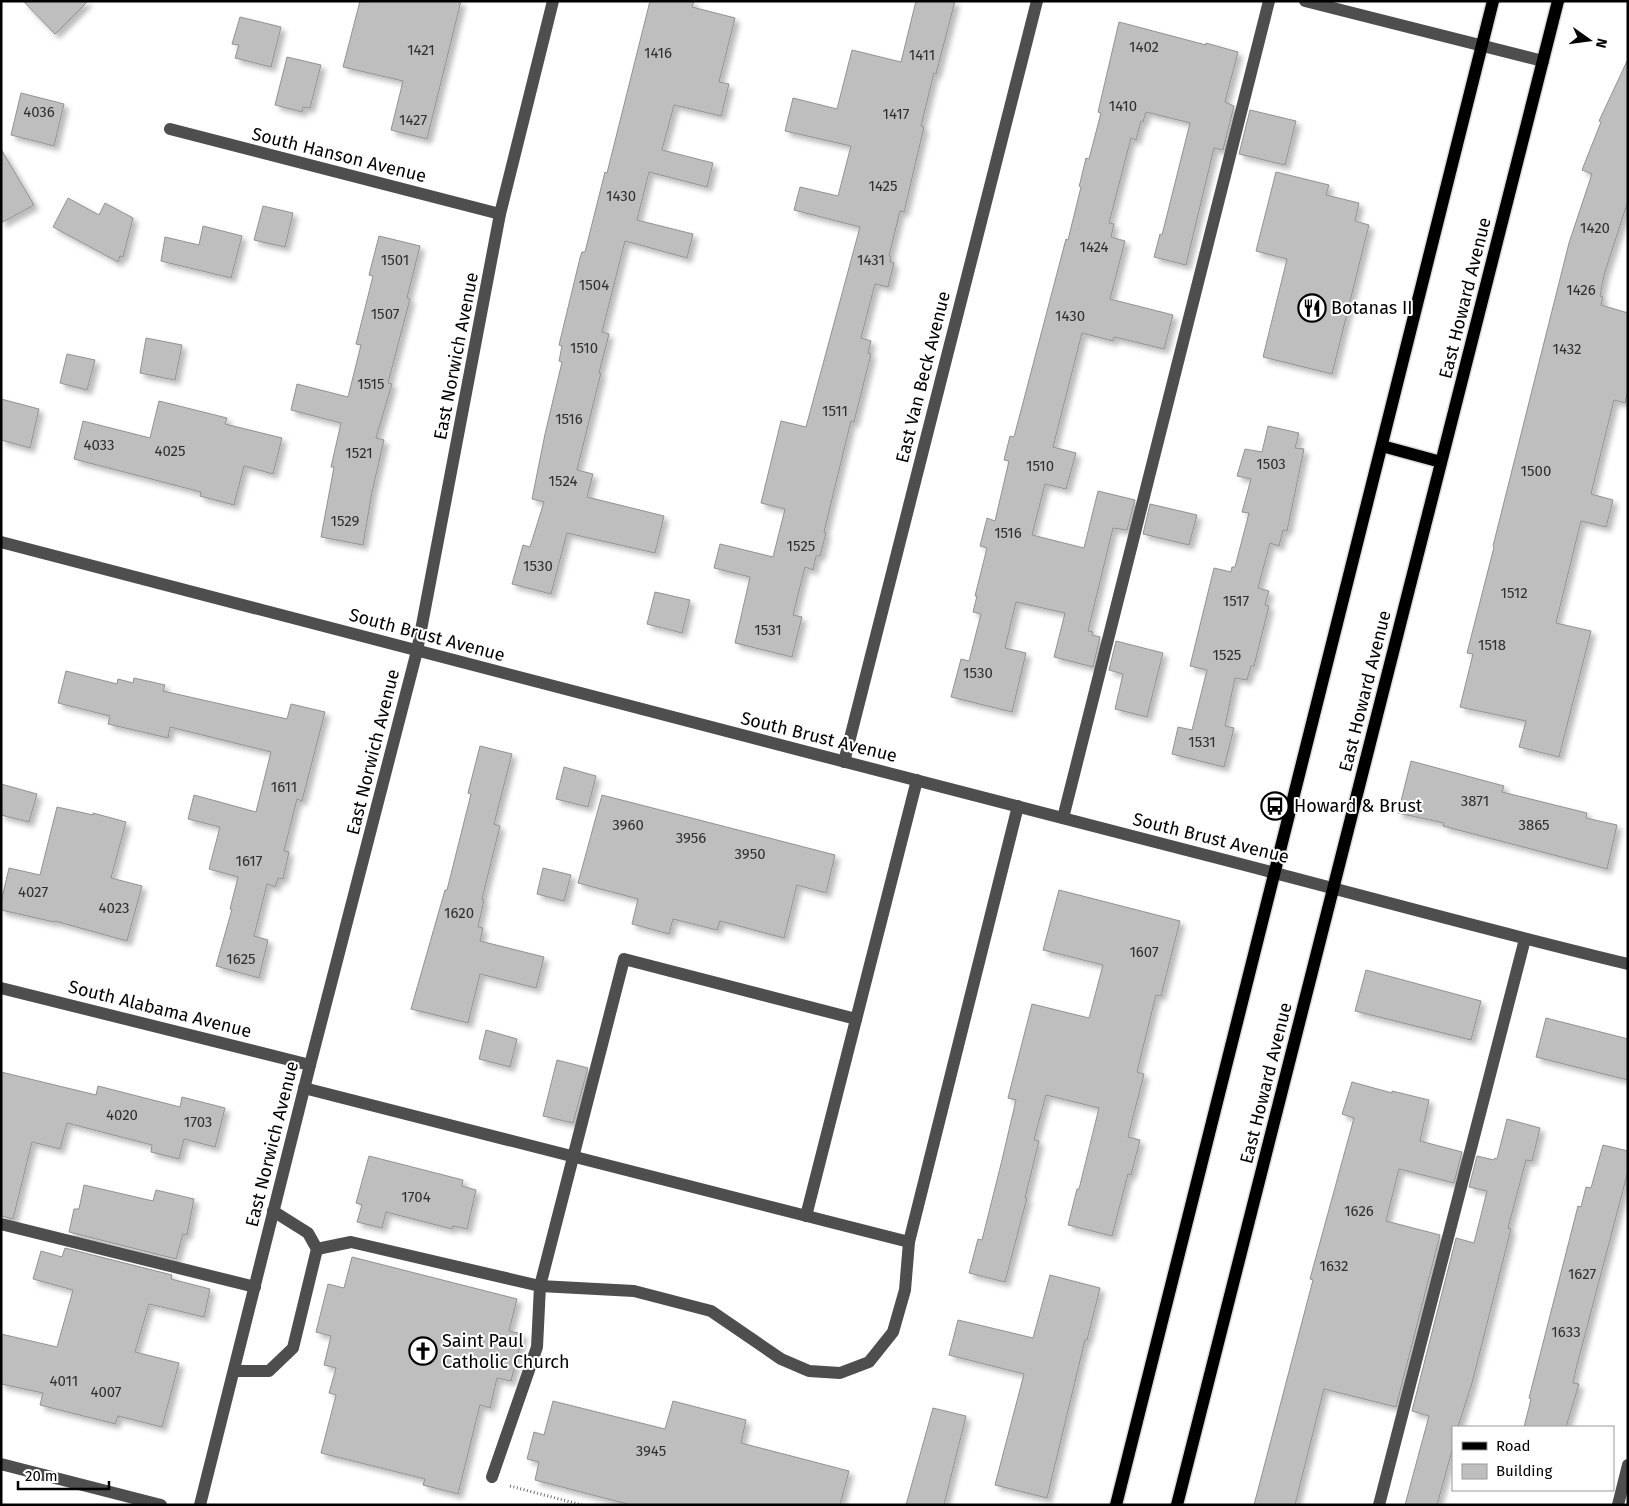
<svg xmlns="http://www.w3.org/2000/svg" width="1629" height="1506" font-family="'Fira Sans',sans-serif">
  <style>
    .building { fill: #bebebe; stroke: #929292; filter: url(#shadow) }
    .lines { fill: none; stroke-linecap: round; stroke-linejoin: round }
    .major-casing { stroke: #dbdbdb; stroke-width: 15 }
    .path { stroke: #707070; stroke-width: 3; stroke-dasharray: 1 2.5; stroke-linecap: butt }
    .minor { stroke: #4e4e4e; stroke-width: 12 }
    .major { stroke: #000; stroke-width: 12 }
    .labels { text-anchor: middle; stroke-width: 4; stroke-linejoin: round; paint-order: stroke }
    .number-label { font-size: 15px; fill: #303030 }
    .street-label { font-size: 18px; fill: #000; stroke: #fff }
    .poi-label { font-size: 18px; fill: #000; stroke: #fff; text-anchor: start }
  </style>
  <defs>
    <filter id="shadow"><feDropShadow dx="4.5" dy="4.5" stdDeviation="2.5" flood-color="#0004"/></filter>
  </defs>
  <rect width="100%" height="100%" fill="#fff"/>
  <g class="building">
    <polygon points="23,1 88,1 55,34"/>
    <polygon points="360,1 461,1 427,139 391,130 403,81 343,67"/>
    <polygon points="650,1 694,1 692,7 735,18 719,82 729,84 721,116 674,105 662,150 713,163 707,187 649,172 637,220 693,234 687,258 625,241 602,332 609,334 599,373 601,373 577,470 593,474 587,497 664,516 655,553 567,533 551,594 512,584 523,545 530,547 544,502 532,499 545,434 562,362 559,361 562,346 559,345 580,258 582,252 585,252 605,172 607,173"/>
    <polygon points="916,1 955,1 936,74 934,73 921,126 924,127 904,212 900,211 889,256 891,257 890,262 894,263 888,287 875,284 861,338 871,341 868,353 871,354 854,422 851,421 824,532 826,533 820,556 816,556 813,570 805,567 793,615 802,617 792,657 735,643 750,577 714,568 720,544 773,557 785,509 761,503 781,421 806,427 860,227 794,210 800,187 838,196 851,146 785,131 793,98 837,109 852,50 901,62"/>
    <polygon points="240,17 281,27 271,67 235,58 239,45 232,44"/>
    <polygon points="1119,22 1206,45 1206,43 1238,52 1225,102 1234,106 1223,150 1214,148 1186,265 1154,257 1160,234 1162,235 1190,123 1146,112 1143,122 1141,121 1136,140 1131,138 1109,223 1114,224 1111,237 1125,241 1110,299 1173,315 1164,349 1114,337 1113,341 1082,333 1053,447 1076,453 1066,489 1045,484 1032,535 1084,548 1098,491 1135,500 1127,530 1113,528 1088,631 1093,632 1092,635 1100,637 1093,667 1054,657 1065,613 1016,602 1005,648 1026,653 1012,712 951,697 961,659 969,661 981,614 973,612 977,596 975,596 987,548 980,546 987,518 995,521 1009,461 1004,460 1010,436 1014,437 1066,239 1068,240 1081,187 1079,186 1080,183 1086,158 1089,159 1101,113 1098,112"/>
    <polygon points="287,57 321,65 310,108 303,107 302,112 275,105"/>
    <polygon points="1628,59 1628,201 1604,275 1600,296 1603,297 1601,305 1628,313 1628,390 1625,403 1614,400 1591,494 1613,500 1606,527 1581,521 1556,623 1591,631 1559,757 1519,747 1526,721 1460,707 1473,654 1467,653 1494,547 1493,546 1494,542 1569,243 1592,174 1582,170 1601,122 1599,121"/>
    <polygon points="21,93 64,104 54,146 11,135"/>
    <polygon points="1250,110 1296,121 1285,165 1239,154"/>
    <polygon points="1,149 34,205 1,223"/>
    <polygon points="1276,172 1329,185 1326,195 1359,203 1355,221 1369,225 1332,374 1263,357 1287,259 1256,251"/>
    <polygon points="68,198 99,215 105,203 133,218 123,257 120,256 118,262 53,227"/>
    <polygon points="263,206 293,213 285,247 254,240"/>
    <polygon points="203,226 242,236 231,278 161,261 165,237 199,245"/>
    <polygon points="379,236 420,246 407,298 410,299 388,383 392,384 376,438 384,440 372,492 363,545 321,537 334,467 331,467 341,423 291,410 297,384 348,397 361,345 356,344 373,276 369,275"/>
    <polygon points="146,338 182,345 175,380 140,373"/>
    <polygon points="67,354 95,360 87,390 60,383"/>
    <polygon points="1,399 39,409 30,448 1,440"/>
    <polygon points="159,401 227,418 225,424 282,438 273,474 244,466 234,505 200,496 201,492 74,459 83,421 150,438"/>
    <polygon points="1268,426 1299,433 1295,448 1304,449 1287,531 1283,530 1279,546 1270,543 1258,588 1269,591 1265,605 1269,606 1254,666 1251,666 1247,680 1235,678 1225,726 1234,728 1224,767 1172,754 1178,727 1192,730 1207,670 1190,666 1214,568 1231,572 1232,567 1235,567 1249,513 1242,512 1251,479 1237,476 1245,449 1262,452"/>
    <polygon points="1150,504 1197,515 1189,545 1143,534"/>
    <polygon points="655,592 690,600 682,633 647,624"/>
    <polygon points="1116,641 1163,653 1147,717 1115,709 1123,674 1109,670"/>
    <polygon points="66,671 117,684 118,679 133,683 134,678 165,685 163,691 287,719 291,704 325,712 302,801 297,799 284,851 289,852 283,879 278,878 275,887 267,884 254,936 268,940 259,978 216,966 232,909 230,909 238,877 209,869 220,827 188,819 194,795 256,812 271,752 170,727 168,738 108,724 110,716 58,703"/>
    <polygon points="480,746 512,754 494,824 500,826 482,899 484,900 478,927 483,928 480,941 544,957 536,988 480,974 468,1023 411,1009 445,890 447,890 471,794 468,793"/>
    <polygon points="1411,761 1504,786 1502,792 1587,813 1586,818 1617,825 1607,869 1443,826 1444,823 1398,813"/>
    <polygon points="564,767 596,776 588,807 556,799"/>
    <polygon points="1,784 37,794 29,822 1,815"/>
    <polygon points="602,795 835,855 826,893 797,885 784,938 720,921 717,930 673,919 669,934 632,924 638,899 578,883"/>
    <polygon points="57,807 93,815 93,813 126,822 111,878 142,886 127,941 55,921 54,922 1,910 1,902 9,868 40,875"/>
    <polygon points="543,868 571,875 564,901 537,894"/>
    <polygon points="1059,890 1180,921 1161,996 1156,995 1137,1072 1144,1074 1128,1137 1140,1140 1131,1175 1128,1174 1112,1236 1068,1225 1077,1189 1079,1189 1099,1108 1046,1095 1034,1140 1039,1141 1025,1198 1027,1198 1005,1282 969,1273 978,1239 982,1240 1002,1160 1016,1100 1008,1098 1032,1004 1089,1018 1103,965 1043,950"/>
    <polygon points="1366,970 1481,1001 1471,1040 1355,1011"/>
    <polygon points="1546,1018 1628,1039 1628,1080 1536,1057"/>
    <polygon points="486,1030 517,1039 510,1067 479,1059"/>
    <polygon points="557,1060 588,1068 573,1123 543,1116"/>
    <polygon points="1,1072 96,1095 98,1086 180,1107 182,1097 225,1108 215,1147 184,1139 179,1159 151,1152 152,1145 67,1123 60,1149 32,1142 13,1219 1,1216"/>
    <polygon points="1352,1082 1392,1093 1392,1091 1429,1100 1420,1141 1462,1152 1454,1183 1399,1169 1386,1221 1440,1235 1396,1407 1324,1389 1295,1505 1254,1505 1313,1280 1310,1279 1354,1118 1342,1114"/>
    <polygon points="1507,1119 1540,1128 1532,1161 1526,1160 1508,1228 1511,1229 1472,1383 1458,1427 1453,1427 1453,1447 1437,1505 1405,1505 1429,1416 1412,1411 1456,1238 1474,1243 1487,1191 1469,1187 1477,1156 1494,1160 1495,1158 1497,1159"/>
    <polygon points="1603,1145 1628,1151 1628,1171 1576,1369 1573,1383 1579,1384 1566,1427 1524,1427 1531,1399 1529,1398 1578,1206 1581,1207 1586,1187 1591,1188"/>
    <polygon points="369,1156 463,1180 462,1186 476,1190 467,1229 453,1226 452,1229 386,1212 382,1228 357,1222 362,1205 356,1203"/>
    <polygon points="84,1185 153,1201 156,1190 194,1199 187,1235 183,1234 176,1259 69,1232 74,1209 79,1209"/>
    <polygon points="65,1248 172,1275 171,1279 210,1289 204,1317 149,1304 135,1352 179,1363 162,1427 118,1416 115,1424 40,1405 43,1393 1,1384 1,1334 57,1347 73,1290 33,1279 41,1251 62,1257"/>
    <polygon points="352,1257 517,1299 509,1331 523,1334 511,1381 497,1378 490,1408 480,1405 458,1494 423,1485 425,1479 321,1453 336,1395 329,1393 336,1368 324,1365 331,1336 316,1332 328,1284 344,1288"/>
    <polygon points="1050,1275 1100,1288 1087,1340 1085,1340 1047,1498 995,1485 1024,1374 949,1355 958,1320 1033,1338"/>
    <polygon points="553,1401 665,1429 673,1401 746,1420 741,1443 849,1471 840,1505 631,1505 535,1480 539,1462 527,1459 534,1432 544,1435"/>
    <polygon points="933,1408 966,1416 944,1505 906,1505"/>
  </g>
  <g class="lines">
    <g class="major-casing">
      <g id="major">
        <polyline points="1382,446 1441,462"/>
        <polyline points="1116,1505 1493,1"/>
        <polyline points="1177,1505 1558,1"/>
      </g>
    </g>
    <polyline class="path" points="510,1486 582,1505"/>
    <g class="minor">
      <polyline points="1305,1 1543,61"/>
      <polyline points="170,129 500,214"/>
      <path d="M1 542C399 645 796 750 1194 852 1339 889 1482 929 1628 964"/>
      <polyline points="844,762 1037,1"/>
      <polyline points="1063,818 1269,1"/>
      <polyline points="1,988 310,1065"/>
      <polyline points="304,1088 909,1242"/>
      <polyline points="806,1216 917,780"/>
      <polyline points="1,1224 255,1287"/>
      <polyline points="317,1249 351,1242 540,1286 634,1291 711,1311 781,1359 809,1371 840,1373 869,1362 893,1332 905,1290 909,1242 1018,806"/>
      <polyline points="234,1371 269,1371 293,1348 317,1249 308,1233 273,1211"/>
      <polyline points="1,1464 161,1505"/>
      <polyline points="492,1477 537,1347 540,1286 624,959 856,1019"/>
      <polyline points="200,1505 310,1065 417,651 500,214 553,1"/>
      <polyline points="1379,1505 1525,939"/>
      <polyline points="1618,1505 1628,1465"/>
    </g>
    <use href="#major" class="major"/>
  </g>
  <defs>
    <g id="restaurant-ring" transform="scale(1.4375)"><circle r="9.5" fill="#fff" stroke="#000" stroke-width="1.5"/><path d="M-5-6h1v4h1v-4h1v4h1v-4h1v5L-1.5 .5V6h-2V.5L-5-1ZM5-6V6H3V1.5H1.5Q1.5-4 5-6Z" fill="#000"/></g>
    <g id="bus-ring" transform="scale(1.4375)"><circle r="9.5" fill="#fff" stroke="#000" stroke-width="1.5"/><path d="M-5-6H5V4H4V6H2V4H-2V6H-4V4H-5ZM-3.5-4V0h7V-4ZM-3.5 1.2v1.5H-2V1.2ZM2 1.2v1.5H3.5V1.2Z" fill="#000"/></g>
    <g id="church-ring" transform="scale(1.4375)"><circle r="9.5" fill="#fff" stroke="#000" stroke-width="1.5"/><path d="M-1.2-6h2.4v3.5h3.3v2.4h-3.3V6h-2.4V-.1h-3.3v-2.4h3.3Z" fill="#000"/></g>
  </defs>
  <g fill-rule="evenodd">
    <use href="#restaurant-ring" x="1312" y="308"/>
    <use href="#bus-ring" x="1275" y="806"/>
    <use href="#church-ring" x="423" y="1351"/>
  </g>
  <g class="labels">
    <g class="number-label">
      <text x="1144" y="52">1402</text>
      <text x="421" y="55">1421</text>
      <text x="658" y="58">1416</text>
      <text x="922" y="60">1411</text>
      <text x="1123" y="111">1410</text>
      <text x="39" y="117">4036</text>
      <text x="896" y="119">1417</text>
      <text x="413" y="125">1427</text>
      <text x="883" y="191">1425</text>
      <text x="621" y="201">1430</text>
      <text x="1595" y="233">1420</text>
      <text x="1094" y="252">1424</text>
      <text x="395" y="265">1501</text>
      <text x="871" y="265">1431</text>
      <text x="594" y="290">1504</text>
      <text x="1581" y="295">1426</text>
      <text x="385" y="319">1507</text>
      <text x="1070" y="321">1430</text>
      <text x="584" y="353">1510</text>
      <text x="1567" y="354">1432</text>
      <text x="371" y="389">1515</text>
      <text x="835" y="416">1511</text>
      <text x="569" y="424">1516</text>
      <text x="99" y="450">4033</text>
      <text x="170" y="456">4025</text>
      <text x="359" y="458">1521</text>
      <text x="1271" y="469">1503</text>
      <text x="1040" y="471">1510</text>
      <text x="1536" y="476">1500</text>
      <text x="563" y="486">1524</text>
      <text x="345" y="526">1529</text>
      <text x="1008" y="538">1516</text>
      <text x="801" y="551">1525</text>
      <text x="538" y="571">1530</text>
      <text x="1514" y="598">1512</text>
      <text x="1236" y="606">1517</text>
      <text x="768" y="635">1531</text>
      <text x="1492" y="650">1518</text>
      <text x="1227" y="660">1525</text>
      <text x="978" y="678">1530</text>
      <text x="1202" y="747">1531</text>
      <text x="284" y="792">1611</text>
      <text x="1475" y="806">3871</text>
      <text x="628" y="830">3960</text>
      <text x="1534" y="830">3865</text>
      <text x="691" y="843">3956</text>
      <text x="750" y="859">3950</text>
      <text x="249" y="866">1617</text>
      <text x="33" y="897">4027</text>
      <text x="114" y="913">4023</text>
      <text x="459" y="918">1620</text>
      <text x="1144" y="957">1607</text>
      <text x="241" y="964">1625</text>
      <text x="122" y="1120">4020</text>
      <text x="198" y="1127">1703</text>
      <text x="416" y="1202">1704</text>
      <text x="1359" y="1216">1626</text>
      <text x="1334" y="1271">1632</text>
      <text x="1582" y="1279">1627</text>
      <text x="1566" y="1337">1633</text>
      <text x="64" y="1386">4011</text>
      <text x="106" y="1397">4007</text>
      <text x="651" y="1456">3945</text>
    </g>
    <g class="street-label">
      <text transform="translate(339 155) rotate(14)" y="6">South Hanson Avenue</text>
      <text transform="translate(1465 298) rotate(-76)" y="6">East Howard Avenue</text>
      <text transform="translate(456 356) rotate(-79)" y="6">East Norwich Avenue</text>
      <text transform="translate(923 377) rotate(-76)" y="6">East Van Beck Avenue</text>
      <text transform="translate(427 635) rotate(15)" y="6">South Brust Avenue</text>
      <text transform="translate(1365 691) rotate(-76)" y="6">East Howard Avenue</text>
      <text transform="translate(819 737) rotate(14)" y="6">South Brust Avenue</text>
      <text transform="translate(373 752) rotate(-76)" y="6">East Norwich Avenue</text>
      <text transform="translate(1211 838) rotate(14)" y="6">South Brust Avenue</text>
      <text transform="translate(160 1009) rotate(14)" y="6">South Alabama Avenue</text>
      <text transform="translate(1266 1083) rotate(-76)" y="6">East Howard Avenue</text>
      <text transform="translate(272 1144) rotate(-76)" y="6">East Norwich Avenue</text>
    </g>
    <g class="poi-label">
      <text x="1331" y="314">Botanas II</text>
      <text x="1294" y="812">Howard &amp; Brust</text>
      <text x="442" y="1347">Saint Paul<tspan x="442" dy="21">Catholic Church</tspan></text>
    </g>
  </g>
  <rect width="1629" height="1506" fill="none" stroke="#000000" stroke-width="5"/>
  <rect x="1452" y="1426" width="162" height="65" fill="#ffffff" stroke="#999999"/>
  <rect x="1462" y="1442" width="25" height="8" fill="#000000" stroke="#999999"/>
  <text x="1496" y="1451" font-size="15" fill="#000000">Road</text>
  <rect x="1462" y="1464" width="25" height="15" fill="#bebebe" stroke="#999999"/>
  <text x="1496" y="1476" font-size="15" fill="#000000">Building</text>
  <g transform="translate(1589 40) rotate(104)" stroke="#ffffff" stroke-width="4" paint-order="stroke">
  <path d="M0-4L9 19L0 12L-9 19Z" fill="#000000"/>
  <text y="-8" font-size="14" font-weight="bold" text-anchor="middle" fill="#000000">N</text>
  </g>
  <path d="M18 1481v8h91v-8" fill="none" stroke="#000000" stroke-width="2.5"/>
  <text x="25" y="1481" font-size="15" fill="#000000" stroke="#ffffff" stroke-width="4" paint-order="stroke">20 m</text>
</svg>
